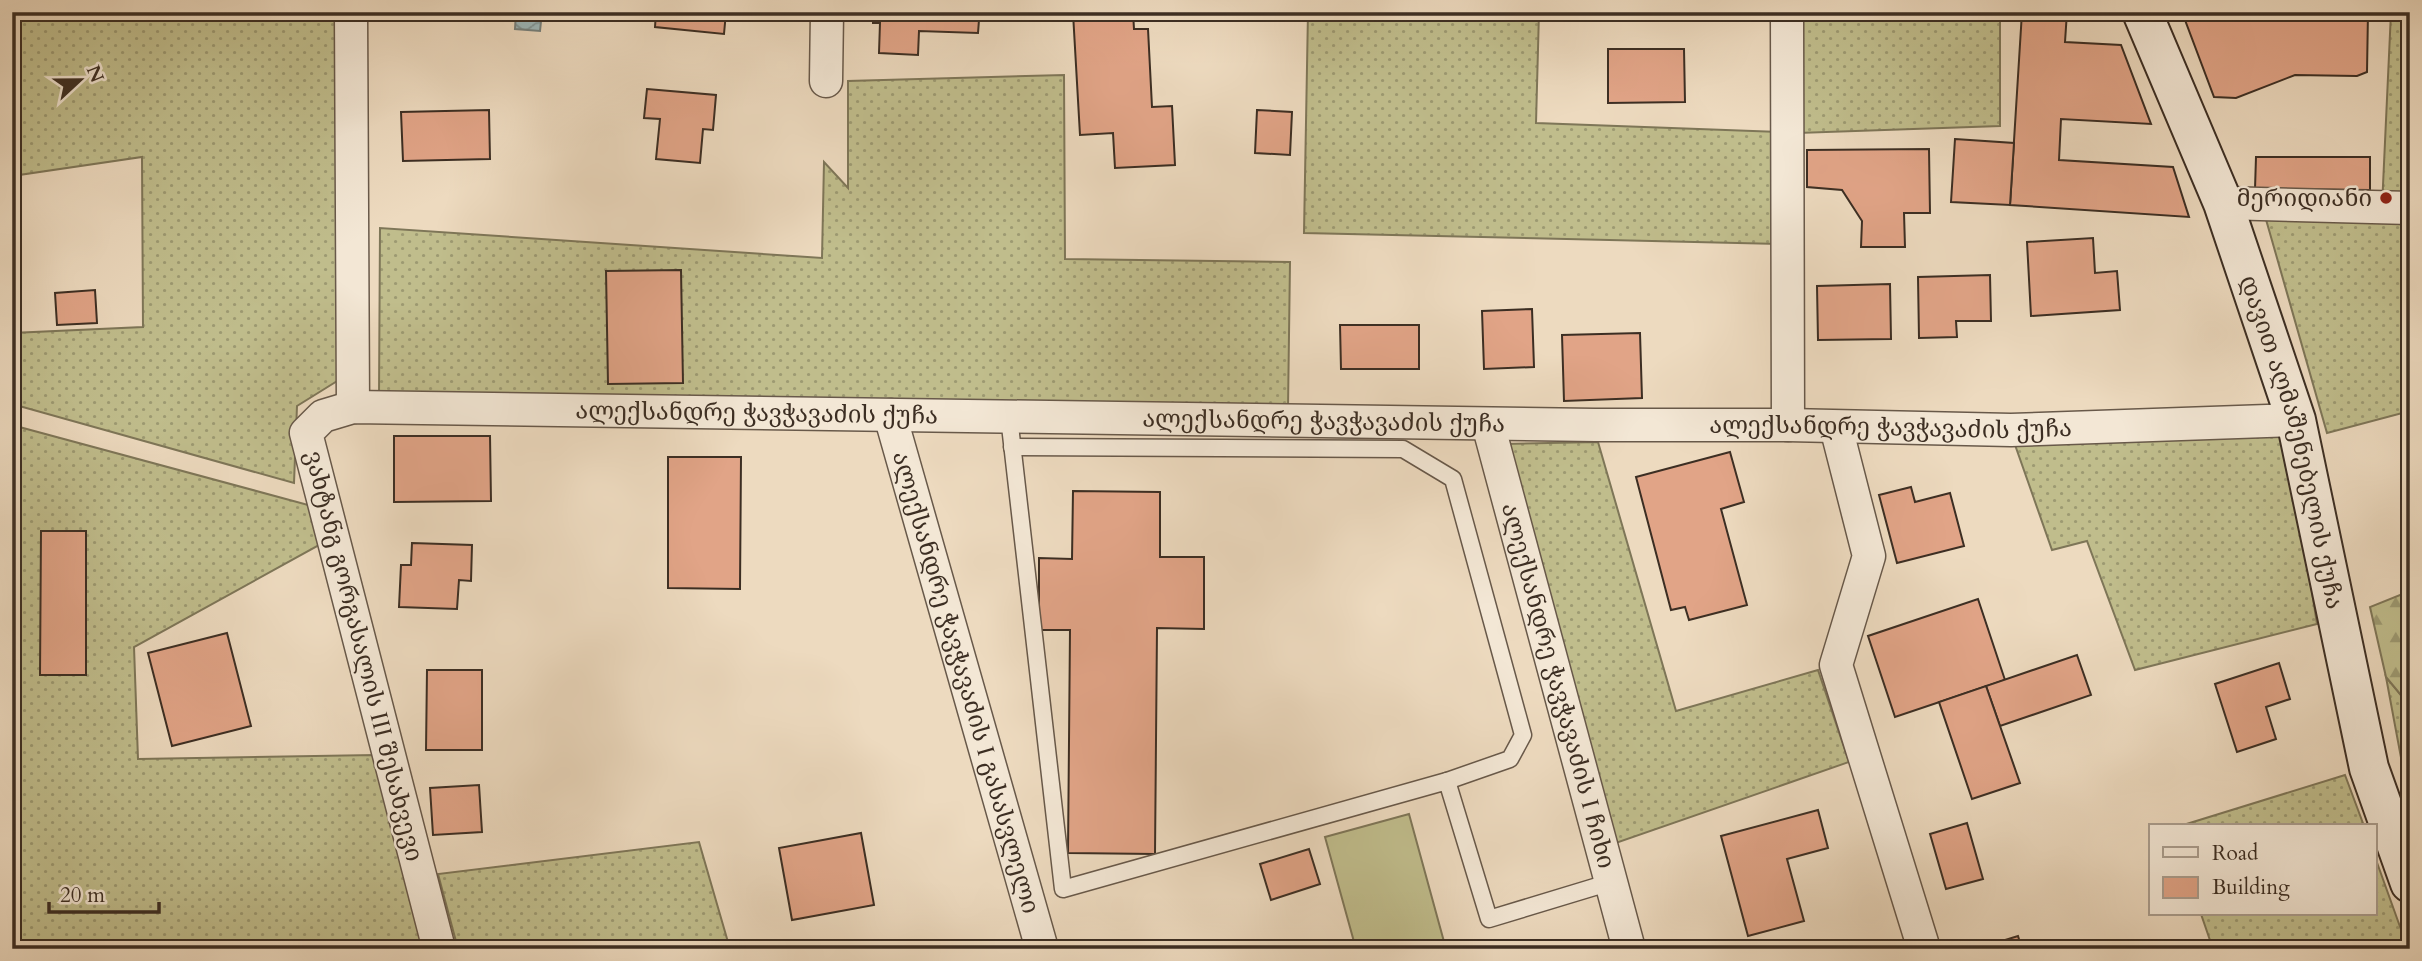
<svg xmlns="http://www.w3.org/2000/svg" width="2422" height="961" font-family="Cardo,'Noto Serif Georgian',serif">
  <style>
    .grass { fill: url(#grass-dots); stroke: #7e7658; stroke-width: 2 }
    .forest { fill: url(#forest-firs); stroke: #7e7658; stroke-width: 2 }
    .garden { fill: #c0bd8c; stroke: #7e7658; stroke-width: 2 }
    .water { fill: url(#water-waves); stroke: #76817e; stroke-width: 2 }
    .building { fill: #e1a487; stroke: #3c2e23; stroke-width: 2 }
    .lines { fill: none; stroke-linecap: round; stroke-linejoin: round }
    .lane-casing { stroke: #68594a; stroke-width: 19 }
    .street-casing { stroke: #68594a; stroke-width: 35 }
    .secondary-casing { stroke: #3c2e23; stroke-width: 42 }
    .lane { stroke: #f3e7d5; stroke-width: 16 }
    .street { stroke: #f3e7d5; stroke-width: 32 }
    .secondary { stroke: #f3e7d5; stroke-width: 38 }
    .poi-dot { fill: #8f2418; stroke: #f3e7d5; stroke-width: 2.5 }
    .labels { text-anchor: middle; stroke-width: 5; stroke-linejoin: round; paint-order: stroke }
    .poi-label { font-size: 24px; fill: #3c2e23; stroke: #f3e7d5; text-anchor: end }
    .street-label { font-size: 24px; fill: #3c2e23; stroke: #f3e7d5 }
  </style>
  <defs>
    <pattern id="grass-dots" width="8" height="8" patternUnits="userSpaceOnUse" patternTransform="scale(1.75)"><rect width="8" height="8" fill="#c0bd8c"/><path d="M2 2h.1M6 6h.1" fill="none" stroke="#9d9a72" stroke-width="1.8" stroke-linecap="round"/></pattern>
    <pattern id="forest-firs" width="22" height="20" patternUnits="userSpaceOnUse" patternTransform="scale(1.75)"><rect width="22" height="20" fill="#c0bd8c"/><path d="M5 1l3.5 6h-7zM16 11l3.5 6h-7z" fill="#9d9a72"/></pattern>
    <pattern id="water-waves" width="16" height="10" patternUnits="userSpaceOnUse" patternTransform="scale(1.75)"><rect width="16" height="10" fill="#9db8bb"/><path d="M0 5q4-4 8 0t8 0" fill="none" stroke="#819698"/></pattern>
  </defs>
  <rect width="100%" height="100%" fill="#eddabf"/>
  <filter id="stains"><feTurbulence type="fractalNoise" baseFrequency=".00286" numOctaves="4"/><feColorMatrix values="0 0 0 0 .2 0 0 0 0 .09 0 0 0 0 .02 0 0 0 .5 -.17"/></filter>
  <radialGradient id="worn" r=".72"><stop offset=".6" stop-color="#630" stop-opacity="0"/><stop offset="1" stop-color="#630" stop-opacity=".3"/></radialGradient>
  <g class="grass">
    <polygon points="12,12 344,12 342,378 297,406 294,483 12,404 12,333 143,327 142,157 12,176"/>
    <polygon points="1308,12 1539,12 1536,123 1780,132 1781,244 1304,233"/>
    <polygon points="1797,12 2000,12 2000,126 1798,133"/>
    <polygon points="2391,12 2410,12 2410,208 2382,207"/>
    <polygon points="1064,75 1065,259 1290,262 1288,408 379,398 380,228 822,258 824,162 848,188 848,81"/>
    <polygon points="2265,216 2410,218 2410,411 2327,433"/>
    <polygon points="12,425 312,506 321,544 134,647 138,759 375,755 425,949 12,949"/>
    <polygon points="2287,430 2317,624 2135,670 2087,541 2052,550 2014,442"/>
    <polygon points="1598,442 1676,711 1818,670 1849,762 1610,845 1503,444"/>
    <polygon points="2386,677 2410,706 2410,806"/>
    <polygon points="2345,775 2364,826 2180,826"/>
    <polygon points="699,842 730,949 458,949 438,874"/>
    <polygon points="2375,857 2408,949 2213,949 2201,914 2375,914"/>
  </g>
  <polygon class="forest" points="2410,591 2410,706 2386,677 2370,607"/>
  <polygon class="garden" points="1409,814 1446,949 1356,949 1325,837"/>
  <polygon class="water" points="516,12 542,12 540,31 515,29"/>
  <g class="building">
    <polygon points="656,12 726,12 724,34 655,27"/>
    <polygon points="873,12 1009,12 1008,21 979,20 978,33 919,31 918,55 879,53 880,23 873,23"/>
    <polygon points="1133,12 1134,29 1148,29 1152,107 1172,106 1175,165 1115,168 1113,133 1080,135 1073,13"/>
    <polygon points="2022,12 2067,12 2065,42 2121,45 2151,124 2061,119 2059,160 2173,167 2189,217 2010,205"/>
    <polygon points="2182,12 2368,12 2367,72 2357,76 2295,75 2236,98 2214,97"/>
    <polygon points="1608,49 1684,49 1685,102 1608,103"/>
    <polygon points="647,89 716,95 713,130 703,129 700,163 656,159 660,119 644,118"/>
    <polygon points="489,110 490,159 403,161 401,112"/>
    <polygon points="1257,110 1292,112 1290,155 1255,153"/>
    <polygon points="1955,139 2014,143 2010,205 1951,202"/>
    <polygon points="1929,149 1930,213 1904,213 1905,247 1861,247 1862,221 1842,190 1807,187 1807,150"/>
    <polygon points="2256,157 2370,157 2370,190 2255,189"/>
    <polygon points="2093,238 2095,273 2117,271 2120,310 2031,316 2027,242"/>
    <polygon points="681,270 683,383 608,384 606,271"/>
    <polygon points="1990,275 1991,321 1956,321 1957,337 1919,338 1918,277"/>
    <polygon points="1890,284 1891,339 1818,340 1817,286"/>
    <polygon points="95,290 97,323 57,325 55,293"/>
    <polygon points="1532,309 1534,367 1484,369 1482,311"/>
    <polygon points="1340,325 1419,325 1419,369 1341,369"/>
    <polygon points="1640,333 1642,398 1564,401 1562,335"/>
    <polygon points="394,436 490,436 491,501 394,502"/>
    <polygon points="1730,452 1744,502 1721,509 1747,605 1689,620 1685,607 1671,610 1636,477"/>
    <polygon points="668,457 741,457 740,589 668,588"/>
    <polygon points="1911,487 1915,502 1950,493 1964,546 1897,563 1879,495"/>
    <polygon points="1073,491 1160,492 1160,557 1204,557 1204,629 1157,628 1155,854 1068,853 1070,630 1039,630 1039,558 1072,559"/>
    <polygon points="41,531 86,531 86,675 40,675"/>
    <polygon points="412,543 472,545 471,581 459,580 457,609 399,607 401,565 411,565"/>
    <polygon points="1978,599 2005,680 1895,717 1868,636"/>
    <polygon points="227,633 251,726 172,746 148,653"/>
    <polygon points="2077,655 2091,695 2000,726 1986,686"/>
    <polygon points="2279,663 2290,699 2266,707 2276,739 2237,752 2215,684"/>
    <polygon points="427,670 482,670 482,750 426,750"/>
    <polygon points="1986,686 2020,783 1972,799 1939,702"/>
    <polygon points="479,785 482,832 433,835 430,788"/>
    <polygon points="1818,810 1828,848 1787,859 1804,921 1748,936 1721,836"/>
    <polygon points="1967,823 1983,879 1946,889 1930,834"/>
    <polygon points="861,833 874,905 792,920 779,848"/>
    <polygon points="1309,849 1320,884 1271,900 1260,864"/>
    <polygon points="2018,936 2022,949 1976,949"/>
  </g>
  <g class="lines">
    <g class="lane-casing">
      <g id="lane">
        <polyline points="1009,417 1063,889 1447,781 1489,919 1611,882"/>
        <polyline points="1012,447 1403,449 1453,479 1523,735 1510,759 1447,781"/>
      </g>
    </g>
    <g class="street-casing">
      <g id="street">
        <polyline points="351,12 353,407"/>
        <polyline points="1787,12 1788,425"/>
        <polyline points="826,81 827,12"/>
        <polyline points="2223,203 2410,208"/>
        <path id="s1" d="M890 415 1042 949"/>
        <path id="s2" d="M1488 424 1629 949"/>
        <polyline points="1836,427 1869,556 1836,665 1924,949"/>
        <path id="s3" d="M439 949 306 433 323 416 353 407 1595 425H1788L2011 430 2296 420"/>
      </g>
    </g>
    <g class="secondary-casing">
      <g id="secondary">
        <path id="s4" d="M2142 12 2223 203 2296 420 2369 768 2410 883"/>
      </g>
    </g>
    <use href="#lane" class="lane"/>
    <use href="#street" class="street"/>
    <use href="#secondary" class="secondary"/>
  </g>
  <circle class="poi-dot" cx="2386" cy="198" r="7"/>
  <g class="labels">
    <g class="poi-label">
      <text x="2372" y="206">მერიდიანი</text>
    </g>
    <g class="street-label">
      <text dy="8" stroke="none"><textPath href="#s3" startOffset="992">ალექსანდრე ჭავჭავაძის ქუჩა</textPath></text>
      <text dy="8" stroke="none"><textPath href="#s3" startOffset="1559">ალექსანდრე ჭავჭავაძის ქუჩა</textPath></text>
      <text dy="8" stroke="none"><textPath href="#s3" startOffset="2126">ალექსანდრე ჭავჭავაძის ქუჩა</textPath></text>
      <text dy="8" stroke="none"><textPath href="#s4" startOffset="457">დავით აღმაშენებელის ქუჩა</textPath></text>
      <text transform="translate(364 656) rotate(76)" y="8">ვახტანგ გორგასალის III შესახვევი</text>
      <text dy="8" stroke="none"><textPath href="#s1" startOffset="278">ალექსანდრე ჭავჭავაძის I გასასვლელი</textPath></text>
      <text dy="8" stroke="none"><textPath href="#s2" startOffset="271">ალექსანდრე ჭავჭავაძის I ჩიხი</textPath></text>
    </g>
  </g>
  <rect width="2422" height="961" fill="none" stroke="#eddabf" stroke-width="42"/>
  <rect x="14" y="14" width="2394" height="933" fill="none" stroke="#3c2e23" stroke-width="3.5"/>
  <rect x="21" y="21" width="2380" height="919" fill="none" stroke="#3c2e23" stroke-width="2"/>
  <rect x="2149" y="824" width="228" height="91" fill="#f3e7d5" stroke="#aa9d8e" stroke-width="2"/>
  <rect x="2163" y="847" width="35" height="10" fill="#f3e7d5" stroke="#aa9d8e" stroke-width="2"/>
  <text x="2212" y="860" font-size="21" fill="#3c2e23">Road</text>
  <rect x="2163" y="877" width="35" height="21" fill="#e1a487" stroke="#aa9d8e" stroke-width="2"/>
  <text x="2212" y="894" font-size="21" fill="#3c2e23">Building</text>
  <g transform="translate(80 80) rotate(68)" stroke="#f3e7d5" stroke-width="5" paint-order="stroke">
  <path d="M0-5L12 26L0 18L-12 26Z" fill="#3c2e23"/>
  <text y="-10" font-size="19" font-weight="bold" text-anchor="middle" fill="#3c2e23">N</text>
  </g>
  <path d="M49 902v10h110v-10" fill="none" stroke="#3c2e23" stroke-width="3.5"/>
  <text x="60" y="902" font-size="21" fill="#3c2e23" stroke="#f3e7d5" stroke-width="5" paint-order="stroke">20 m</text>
  <rect width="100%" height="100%" filter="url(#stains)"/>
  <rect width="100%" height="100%" fill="url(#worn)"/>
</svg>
